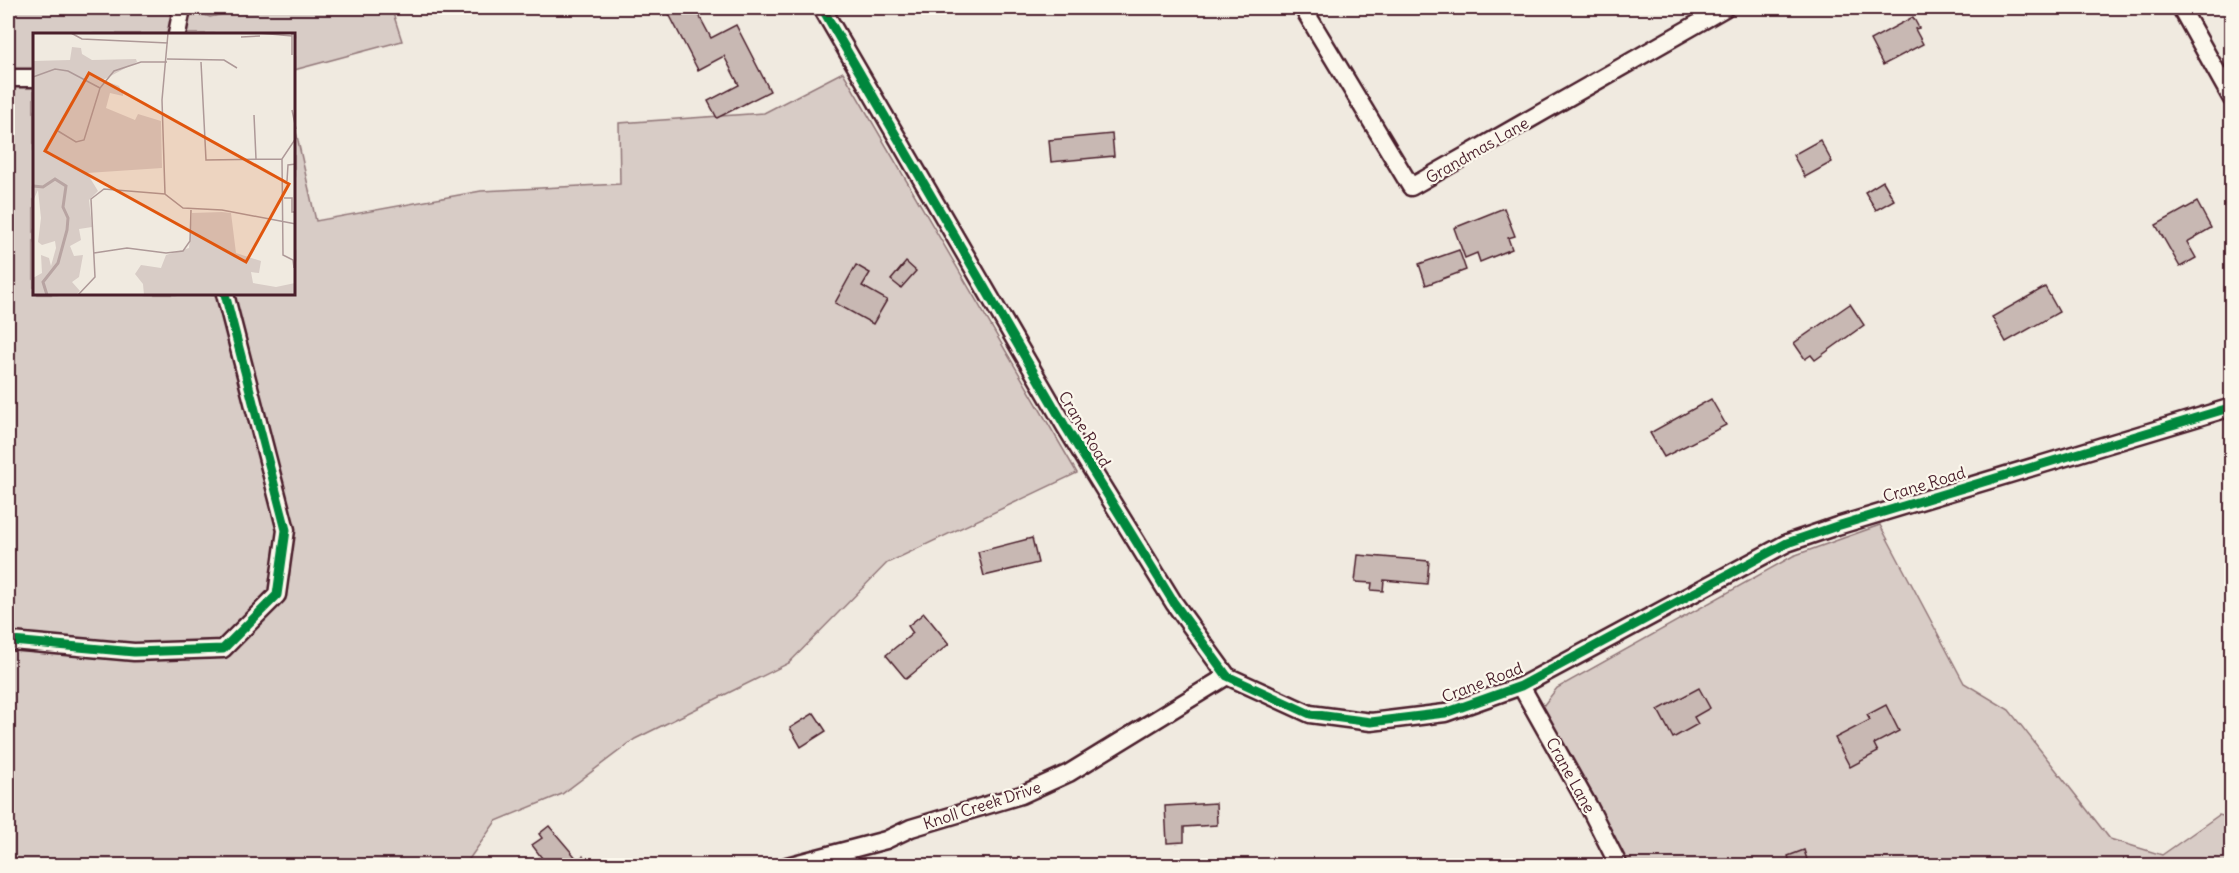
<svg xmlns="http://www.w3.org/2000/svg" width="2239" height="873" font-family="Delius,sans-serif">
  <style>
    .green { fill: #d8ccc6; stroke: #917678; stroke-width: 1.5 }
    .building { fill: #c8b8b3; stroke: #4a1f2b; stroke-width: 1.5 }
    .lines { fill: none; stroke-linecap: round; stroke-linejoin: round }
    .minor-casing { stroke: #4a1f2b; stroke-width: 21 }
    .minor { stroke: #fbf7ec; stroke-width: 16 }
    .cycleway-casing { stroke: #fbf7ec; stroke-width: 13 }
    .cycleway { stroke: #00873e; stroke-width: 9 }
    .labels { text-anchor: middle; stroke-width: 4.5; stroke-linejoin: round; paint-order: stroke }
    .street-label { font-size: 16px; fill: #4a1f2b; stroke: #fbf7ec }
    .inset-river { fill: none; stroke: #b8a4a2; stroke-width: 3 }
    .inset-road { fill: none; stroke: #ae9998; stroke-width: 1.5 }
    .view { fill: #e0560e; fill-opacity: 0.15; stroke: #e0560e; stroke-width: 3 }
    .inset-edge { fill: none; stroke: #4a1f2b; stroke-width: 3 }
  </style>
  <rect width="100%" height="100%" fill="#f0eae0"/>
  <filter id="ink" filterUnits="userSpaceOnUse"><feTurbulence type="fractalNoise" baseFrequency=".0167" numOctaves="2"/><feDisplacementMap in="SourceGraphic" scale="12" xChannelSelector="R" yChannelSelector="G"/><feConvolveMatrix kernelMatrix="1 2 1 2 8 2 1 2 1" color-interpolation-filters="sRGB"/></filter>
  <g filter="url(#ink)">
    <g class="green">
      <polygon points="8,8 187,8 210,17 248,8 388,8 392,10 402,41 294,70 294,34 34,34 34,294 294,294 294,123 316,221 481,191 620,184 619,123 764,113 843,72 1077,473 887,563 789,663 635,739 562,794 496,821 465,865 8,865"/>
      <polygon points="1880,525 1964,683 2009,710 2110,839 2162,855 2219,815 2231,818 2231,865 1624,865 1543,706 1557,688 1793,556"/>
    </g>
    <g class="building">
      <polygon points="680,8 695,8 711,38 736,25 770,91 717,118 708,101 739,85 724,56 698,70 669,14"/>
      <polygon points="1913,17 1919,28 1915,29 1923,44 1883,65 1870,40"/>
      <polygon points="1112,134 1114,156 1051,162 1049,140"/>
      <polygon points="1820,140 1832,162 1805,177 1793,155"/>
      <polygon points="1883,181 1894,200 1876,210 1865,192"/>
      <polygon points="2197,202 2211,228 2187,242 2196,258 2180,267 2156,225"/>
      <polygon points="1504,208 1515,236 1508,238 1512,249 1480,262 1477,253 1465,258 1454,228"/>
      <polygon points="1459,250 1466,270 1426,285 1419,264"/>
      <polygon points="906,262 916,271 901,288 891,280"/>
      <polygon points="856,265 870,273 862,286 887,300 873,324 835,303"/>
      <polygon points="2045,287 2059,312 2006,342 1992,317"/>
      <polygon points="1850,304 1864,325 1815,360 1811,355 1805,359 1794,343"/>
      <polygon points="1711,399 1726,425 1664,457 1650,433"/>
      <polygon points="1032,538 1038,563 984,576 978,552"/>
      <polygon points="1358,555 1429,561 1427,584 1384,580 1383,591 1371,590 1372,583 1355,582"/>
      <polygon points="924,613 949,644 906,679 886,655 913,633 908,626"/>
      <polygon points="1699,688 1710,708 1694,717 1698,724 1673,738 1658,710"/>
      <polygon points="1886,705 1899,731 1874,744 1878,752 1850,767 1835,738 1870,720 1867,715"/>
      <polygon points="814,713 826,731 801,747 790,728"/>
      <polygon points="1216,803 1217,825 1184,827 1184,842 1167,843 1165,806"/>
      <polygon points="549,826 578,860 583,856 592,866 548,866 532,845 542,838 539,834"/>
      <polygon points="1804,850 1809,866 1791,866 1788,856"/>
      <polygon points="1289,862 1325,864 1325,866 1289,866"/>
    </g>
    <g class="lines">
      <g class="minor-casing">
        <g id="minor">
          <polyline points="822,8 1065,426 1174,603 1227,676 1310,714 1371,722 1445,713 1521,686 1787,543 1837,526 2232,407"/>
          <polyline points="1303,8 1411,187 1725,8"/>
          <polyline points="2181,8 2232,99"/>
          <polyline points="177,34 182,8"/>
          <polyline points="8,78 34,78"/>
          <polyline points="12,641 134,652 223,649 277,595 286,530 225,294"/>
          <polyline points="1521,686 1589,807 1619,866"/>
          <polyline points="787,866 886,840 911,828 1021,795 1069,773 1227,676"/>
        </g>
      </g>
      <use href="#minor" class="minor"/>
      <g class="cycleway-casing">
        <g id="cycleway">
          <polyline points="822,8 1065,426 1174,603 1227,676 1310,714 1371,722 1445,713 1521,686 1787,543 1837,526 2232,407"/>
          <polyline points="12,641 134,652 223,649 277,595 286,530 225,294"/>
        </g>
      </g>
      <use href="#cycleway" class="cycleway"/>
    </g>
  </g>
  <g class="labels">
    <g class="street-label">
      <text transform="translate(1477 150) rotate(-30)" y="6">Grandmas Lane</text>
      <text transform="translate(1085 429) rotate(59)" y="6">Crane Road</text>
      <text transform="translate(1924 484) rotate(-17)" y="6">Crane Road</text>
      <text transform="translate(1482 682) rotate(-21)" y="6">Crane Road</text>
      <text transform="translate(1571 775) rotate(61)" y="6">Crane Lane</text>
      <text transform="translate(982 805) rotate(-18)" y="6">Knoll Creek Drive</text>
    </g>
  </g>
  <g transform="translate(33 33)">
    <rect width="262" height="262" fill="#f0eae0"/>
    <path d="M39 14 48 15 49 21 59 27 103 26 104 29 70 47 86 53 90 60V63L77 60 73 75 102 87 105 81 128 88 129 135 54 140 65 158 56 167 59 194 46 196 48 207 37 213 41 223 50 222 46 244 39 249 47 258 43 262H0V245L9 240 8 222 16 225 18 233 23 215 22 208 9 212 5 209 8 185 5 157 0 168V28L37 27ZM189 179 198 180 203 220 228 228 226 240 218 239 220 250 243 254 262 250V262H111L110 251 102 241 108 232 128 235 133 222 156 215 159 180Z" fill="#d8ccc6"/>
    <path class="inset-river" d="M0 153 10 154 22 146 33 153 30 174 35 185 34 197 25 230 10 249 14 262"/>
    <path class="inset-road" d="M38 0 49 6 135 10M135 0 129 67 132 161 150 175 189 177 263 191M226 0 259 3M259 0V22M208 4 227 3M134 26 191 27 204 35M168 29 173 127 249 126 263 105M0 44 22 36 35 38 67 55M259 77 263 96M221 82 223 126M25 98 43 109 51 107 67 55 81 38 108 29H134M249 126 250 222 260 227 261 235M254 148 255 132 263 131M251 165H259V179H263M61 220 94 215 133 220 150 218 157 208 158 177M45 262 62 244 58 166 71 156 132 161"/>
    <path class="view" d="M56 40 256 151 213 229 12 118Z"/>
    <rect width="262" height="262" class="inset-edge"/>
  </g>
  <rect width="2239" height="873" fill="none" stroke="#fbf7ec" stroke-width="30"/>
  <rect x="15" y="15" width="2209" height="843" fill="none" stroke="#4a1f2b" stroke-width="2" filter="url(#ink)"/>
</svg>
